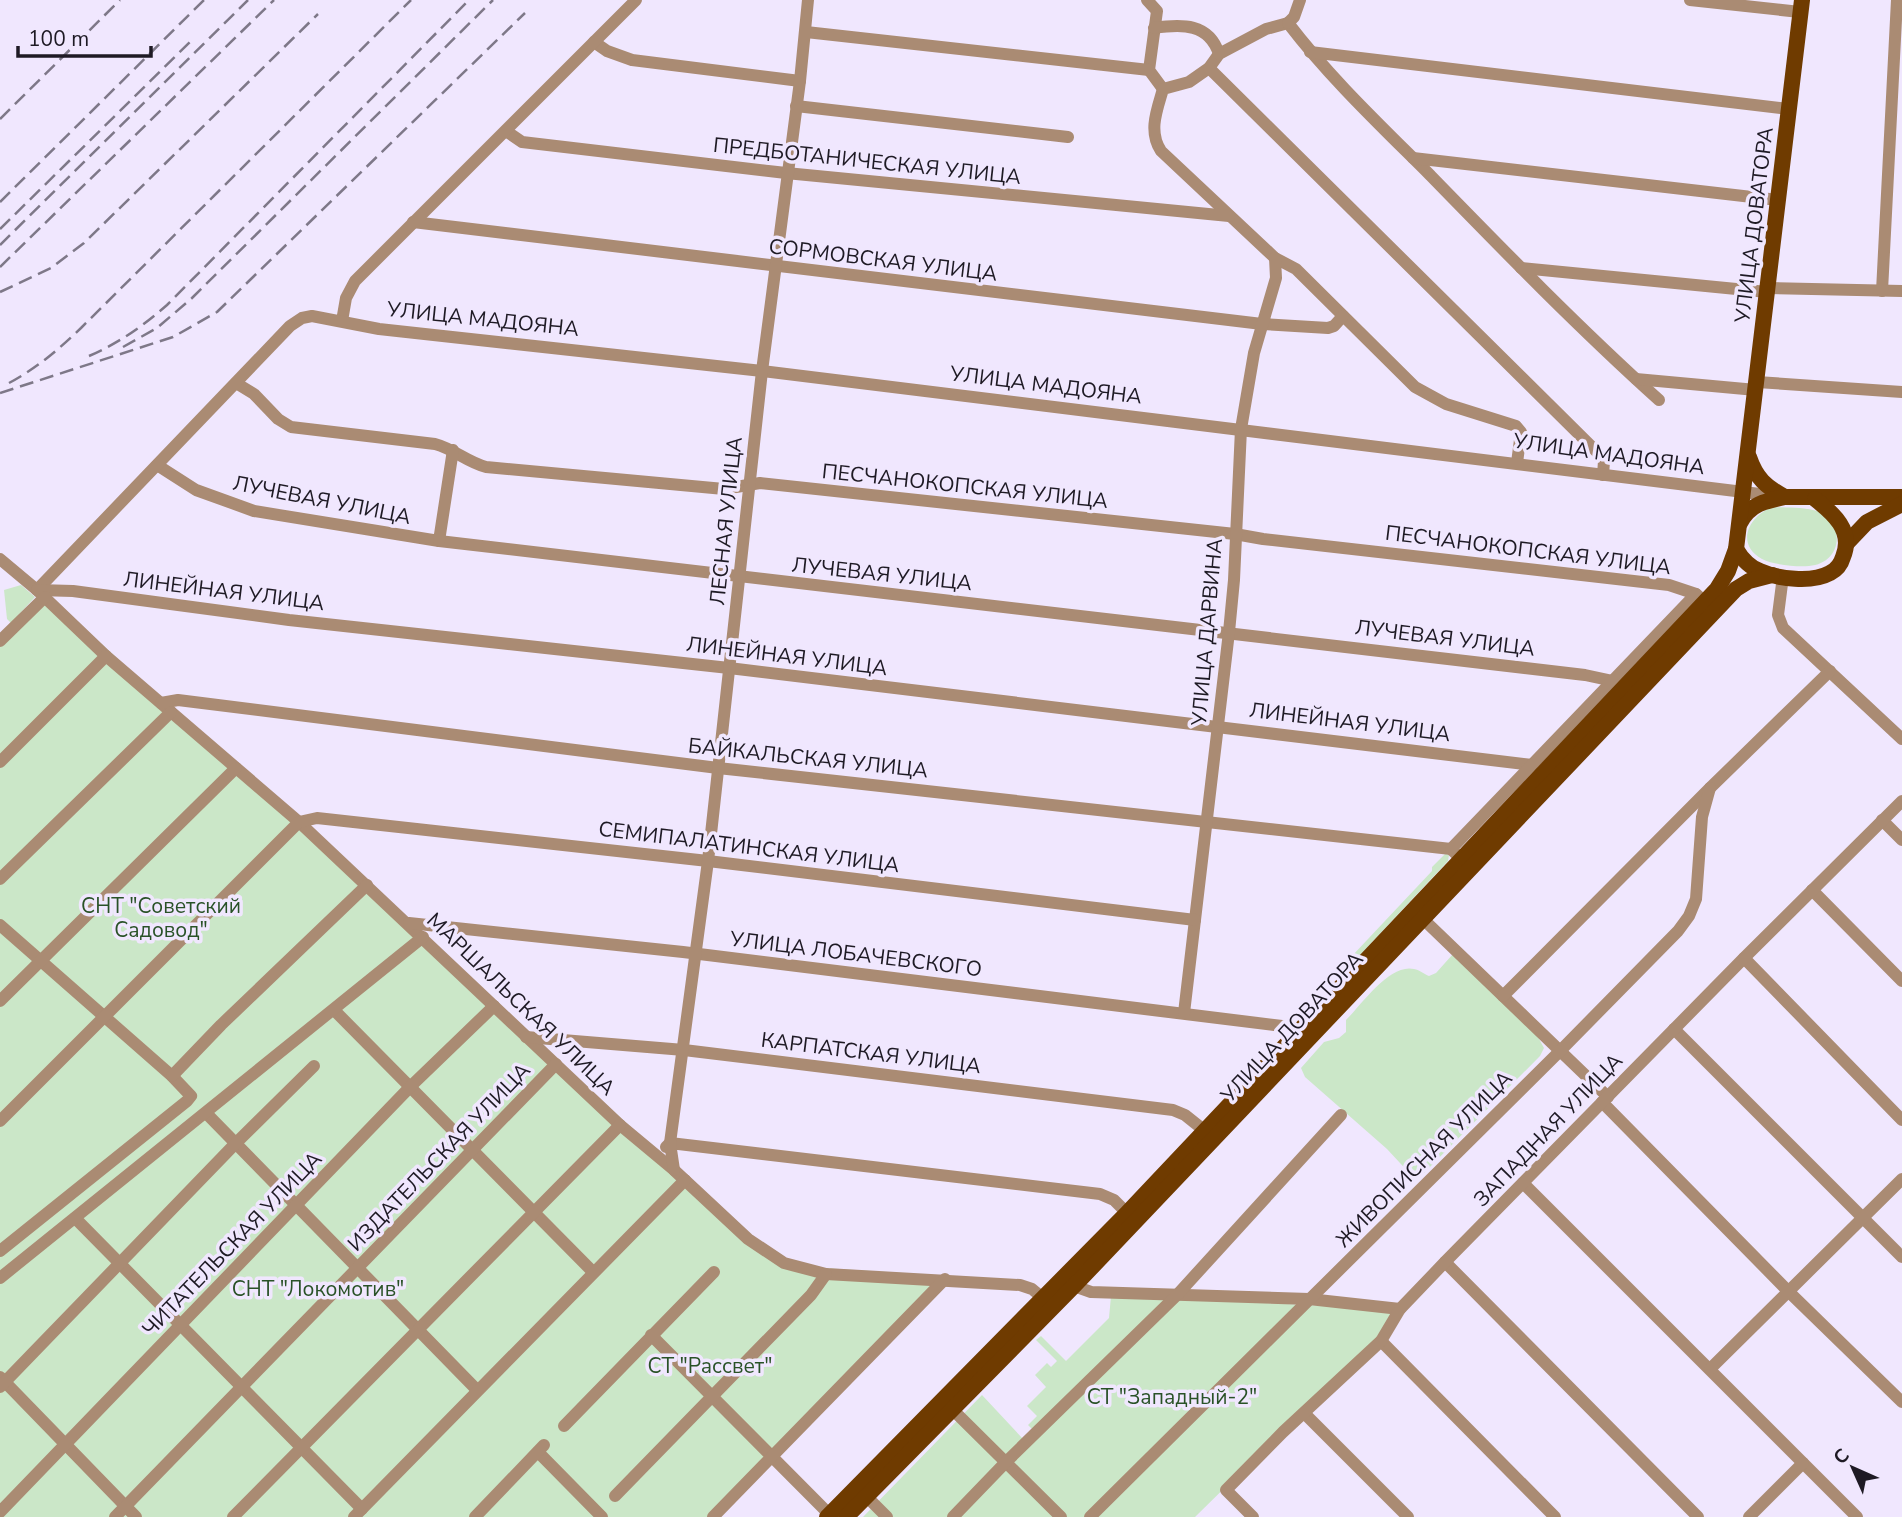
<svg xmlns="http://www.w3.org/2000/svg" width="1902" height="1517" font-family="'Nunito Sans',sans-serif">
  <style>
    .green { fill: #cbe7c8 }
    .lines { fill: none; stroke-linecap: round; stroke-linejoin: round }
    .minor { stroke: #aa8b73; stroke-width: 12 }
    .major { stroke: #6f3b00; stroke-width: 16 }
    .rail { stroke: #7e7888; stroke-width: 2.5; stroke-dasharray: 14 7; stroke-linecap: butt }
    .labels { text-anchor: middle; stroke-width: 7; stroke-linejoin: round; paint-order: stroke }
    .street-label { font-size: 21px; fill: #1e1a24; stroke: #f0e7fe }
    .park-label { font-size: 21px; fill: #295227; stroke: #f0e7fe }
  </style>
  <rect width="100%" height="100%" fill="#f0e7fe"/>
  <g class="green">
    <path d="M1773 507C1788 508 1814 506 1826 516 1846 534 1837 564 1809 566 1796 567 1774 565 1762 559 1734 543 1750 515 1773 507Z"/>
    <polygon points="21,585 35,597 11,623 7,619 4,590"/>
    <polygon points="49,596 758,1243 785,1259 823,1268 950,1276 716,1517 0,1517 0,644"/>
    <polygon points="1445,854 1449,855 1448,861 1358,957 1352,956 1432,871 1432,867"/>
    <path d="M1453 954 1538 1037 1544 1048 1540 1056 1423 1174 1413 1177 1387 1149 1305 1077 1301 1068 1324 1042 1339 1038 1346 1032V1020C1362 1004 1390 963 1414 969 1420 970 1424 974 1429 976L1436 973Z"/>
    <polygon points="1111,1296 1395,1309 1375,1340 1195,1517 863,1517 982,1395 1024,1440 1034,1431 1028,1425 1037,1416 1027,1406 1046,1387 1035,1375 1047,1363 1051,1367 1057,1361 1036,1340 1041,1336 1066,1361 1109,1318"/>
  </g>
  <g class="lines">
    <g class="minor">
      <polyline points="1147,0 1157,11 1149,70 1163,89"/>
      <polyline points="1690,0 1800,12"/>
      <path d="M1288 23 1266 29 1219 54 1209 68 1189 82 1163 89C1157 110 1148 131 1161 151L1275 258 1296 269 1415 387 1446 404 1516 426 1521 432 1517 463"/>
      <path d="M1288 23C1330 78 1381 126 1430 175 1505 252 1579 328 1659 400"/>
      <polyline points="1288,23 1294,17 1300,0"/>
      <path d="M1154 28C1182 24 1209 23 1219 54"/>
      <polyline points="806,32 1149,70"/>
      <polyline points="594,42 607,51 632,60 800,81"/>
      <polyline points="1310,52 1789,109"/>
      <polyline points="1209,68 1601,456 1604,461 1603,475"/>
      <polyline points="796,106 1068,137"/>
      <polyline points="506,131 522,142 786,173 1229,216"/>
      <polyline points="1413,158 1778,200"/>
      <polyline points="413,222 1262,324 1328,328 1334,326 1343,316"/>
      <polyline points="1521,268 1767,292"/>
      <polyline points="1768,288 1902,291"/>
      <polyline points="1882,291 1897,0"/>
      <polyline points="342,321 346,298 355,281 636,0"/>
      <polyline points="1636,379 1756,390"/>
      <polyline points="1757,382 1902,392"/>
      <path d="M236 383 254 394 278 419 291 427 435 444C454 449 467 462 486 467L724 489 760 483 1235 534 1263 539 1669 585 1696 594 1705 602"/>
      <polyline points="157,465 196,490 254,511 439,541 1585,675 1613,681"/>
      <polyline points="439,541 453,450"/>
      <polyline points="0,559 37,590 106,656 299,822 620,1125 674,1170 748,1239 784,1263 826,1274 1020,1285 1032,1289 1044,1299"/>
      <polyline points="1783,576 1778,615 1783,628 1902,739"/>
      <polyline points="37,590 290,326 302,318 312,316 379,329 762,371 1776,496"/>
      <polyline points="37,590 73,591 289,620 729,668 1532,765"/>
      <polyline points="0,641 45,597"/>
      <polyline points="161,703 178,700 718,768 1451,849"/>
      <polyline points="0,762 106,656"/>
      <polyline points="1882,820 1902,840"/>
      <polyline points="1456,854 1451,849 1696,594"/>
      <polyline points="0,879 171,712"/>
      <polyline points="1812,890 1902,981"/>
      <polyline points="1423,919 1608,1097"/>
      <polyline points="409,923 683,952 1282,1026 1295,1036"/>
      <polyline points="0,925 172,1076 191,1096 187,1101 0,1251"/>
      <polyline points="1744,958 1902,1120"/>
      <polyline points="1503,996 1710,788 1830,671"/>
      <polyline points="0,1001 236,768"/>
      <polyline points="334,1010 593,1272"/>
      <polyline points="1184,1013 1229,632 1234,580 1241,429 1254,353 1276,278 1275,258"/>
      <polyline points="1674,1029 1902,1257"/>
      <polyline points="526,1037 684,1050 1173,1110 1185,1115 1205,1131"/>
      <polyline points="172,1076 221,1025 367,885"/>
      <polyline points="1602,1102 1789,1292 1902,1402"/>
      <polyline points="206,1113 477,1390"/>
      <polyline points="0,1121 299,822 317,818 708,861 1195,920"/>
      <polyline points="666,1147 670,1143 1100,1194 1114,1200 1127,1213"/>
      <polyline points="674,1170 670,1143 708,861 762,371 800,81 808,0"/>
      <polyline points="1523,1183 1857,1517"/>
      <polyline points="75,1218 362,1509"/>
      <polyline points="1445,1262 1698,1517"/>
      <polyline points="0,1278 423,937"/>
      <polyline points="1074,1286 1091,1292 1309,1299 1400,1309"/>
      <polyline points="651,1335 830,1515"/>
      <polyline points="1381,1341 1555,1517"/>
      <polyline points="1710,1369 1902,1179"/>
      <polyline points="0,1377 136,1517"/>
      <polyline points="0,1387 235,1144 314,1066"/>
      <polyline points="952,1409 1061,1517"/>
      <polyline points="1305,1414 1408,1517"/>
      <polyline points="564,1426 714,1272"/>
      <polyline points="538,1452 602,1517"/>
      <polyline points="615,1496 811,1295 826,1274"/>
      <polyline points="866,1496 887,1517"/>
      <polyline points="0,1512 411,1086 494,1006"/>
      <polyline points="115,1517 556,1064"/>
      <polyline points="233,1517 620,1125"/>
      <polyline points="354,1517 685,1180"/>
      <polyline points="475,1517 544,1445"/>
      <polyline points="713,1517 945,1279"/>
      <polyline points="953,1517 1006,1462 1177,1295 1341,1115"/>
      <polyline points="1090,1517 1561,1050 1678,931 1689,916 1696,899 1702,817 1710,788"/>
      <polyline points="1253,1517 1226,1490 1283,1432 1381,1341 1400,1309 1445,1262 1744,958 1902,801"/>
      <polyline points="1749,1517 1803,1463"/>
    </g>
    <g class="major">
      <path d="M1749 457C1756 478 1766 487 1785 497"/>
      <path d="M1740 523C1750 504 1765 501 1785 497H1902"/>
      <polyline points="1847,543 1867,522 1902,504"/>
      <path d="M1736 549C1742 559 1749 567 1760 571 1778 579 1812 583 1830 573 1836 570 1841 564 1843 557 1854 531 1833 513 1815 499"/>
      <polyline points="827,1517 1127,1213 1717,589 1728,571 1736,549 1802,0"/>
      <polyline points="846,1517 1074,1286 1736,589 1749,581 1772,575"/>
    </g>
    <g class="rail">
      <polyline points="0,119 120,0"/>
      <polyline points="0,202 204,0"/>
      <polyline points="0,229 192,40"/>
      <polyline points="0,245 248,0"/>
      <polyline points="0,267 274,0"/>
      <polyline points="0,292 51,268 84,243 318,14"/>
      <polyline points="123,347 157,328 192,298 493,0"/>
      <path d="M89 356C119 343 143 326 167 305L469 0"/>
      <path d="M9 383C37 368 58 350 81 328L411 0"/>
      <polyline points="0,393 173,337 217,312 525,13"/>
    </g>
  </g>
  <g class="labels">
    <g class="street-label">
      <text transform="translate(867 161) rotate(6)" y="7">ПРЕДБОТАНИЧЕСКАЯ УЛИЦА</text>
      <text transform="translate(1754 225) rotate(-83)" y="7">УЛИЦА ДОВАТОРА</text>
      <text transform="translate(883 260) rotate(7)" y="7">СОРМОВСКАЯ УЛИЦА</text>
      <text transform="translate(483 319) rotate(6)" y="7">УЛИЦА МАДОЯНА</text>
      <text transform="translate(1046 385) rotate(7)" y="7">УЛИЦА МАДОЯНА</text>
      <text transform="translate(1609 454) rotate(8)" y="7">УЛИЦА МАДОЯНА</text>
      <text transform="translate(965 486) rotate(6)" y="7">ПЕСЧАНОКОПСКАЯ УЛИЦА</text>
      <text transform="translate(322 500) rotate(11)" y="7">ЛУЧЕВАЯ УЛИЦА</text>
      <text transform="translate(726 521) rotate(-84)" y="7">ЛЕСНАЯ УЛИЦА</text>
      <text transform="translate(1528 550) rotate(7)" y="7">ПЕСЧАНОКОПСКАЯ УЛИЦА</text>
      <text transform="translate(882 574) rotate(6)" y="7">ЛУЧЕВАЯ УЛИЦА</text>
      <text transform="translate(224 591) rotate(7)" y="7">ЛИНЕЙНАЯ УЛИЦА</text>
      <text transform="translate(1207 632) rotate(-85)" y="7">УЛИЦА ДАРВИНА</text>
      <text transform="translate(1445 638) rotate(7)" y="7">ЛУЧЕВАЯ УЛИЦА</text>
      <text transform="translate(787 656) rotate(7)" y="7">ЛИНЕЙНАЯ УЛИЦА</text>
      <text transform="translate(1350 722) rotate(7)" y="7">ЛИНЕЙНАЯ УЛИЦА</text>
      <text transform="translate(808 758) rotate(6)" y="7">БАЙКАЛЬСКАЯ УЛИЦА</text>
      <text transform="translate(749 847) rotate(7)" y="7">СЕМИПАЛАТИНСКАЯ УЛИЦА</text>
      <text transform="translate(856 954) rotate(7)" y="7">УЛИЦА ЛОБАЧЕВСКОГО</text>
      <text transform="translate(521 1004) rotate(44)" y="7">МАРШАЛЬСКАЯ УЛИЦА</text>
      <text transform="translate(1292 1027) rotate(-47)" y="7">УЛИЦА ДОВАТОРА</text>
      <text transform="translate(871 1053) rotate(7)" y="7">КАРПАТСКАЯ УЛИЦА</text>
      <text transform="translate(1548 1130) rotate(-46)" y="7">ЗАПАДНАЯ УЛИЦА</text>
      <text transform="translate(439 1157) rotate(-46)" y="7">ИЗДАТЕЛЬСКАЯ УЛИЦА</text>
      <text transform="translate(1424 1159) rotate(-45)" y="7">ЖИВОПИСНАЯ УЛИЦА</text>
      <text transform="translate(232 1244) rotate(-46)" y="7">ЧИТАТЕЛЬСКАЯ УЛИЦА</text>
    </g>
    <g class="park-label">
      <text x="161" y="913">СНТ "Советский<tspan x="161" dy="24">Садовод"</tspan></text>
      <text x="318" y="1296">СНТ "Локомотив"</text>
      <text x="710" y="1373">СТ "Рассвет"</text>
      <text x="1172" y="1404">СТ "Западный-2"</text>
    </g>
  </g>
  <g transform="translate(1853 1468) rotate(315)" stroke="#f0e7fe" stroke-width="5" paint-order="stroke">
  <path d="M0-5L12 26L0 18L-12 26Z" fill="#1e1a24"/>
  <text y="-10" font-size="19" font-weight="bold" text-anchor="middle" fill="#1e1a24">С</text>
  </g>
  <path d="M18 46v10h133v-10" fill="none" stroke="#1e1a24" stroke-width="3.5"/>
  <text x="28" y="46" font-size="21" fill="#1e1a24" stroke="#f0e7fe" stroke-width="5" paint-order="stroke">100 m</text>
</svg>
